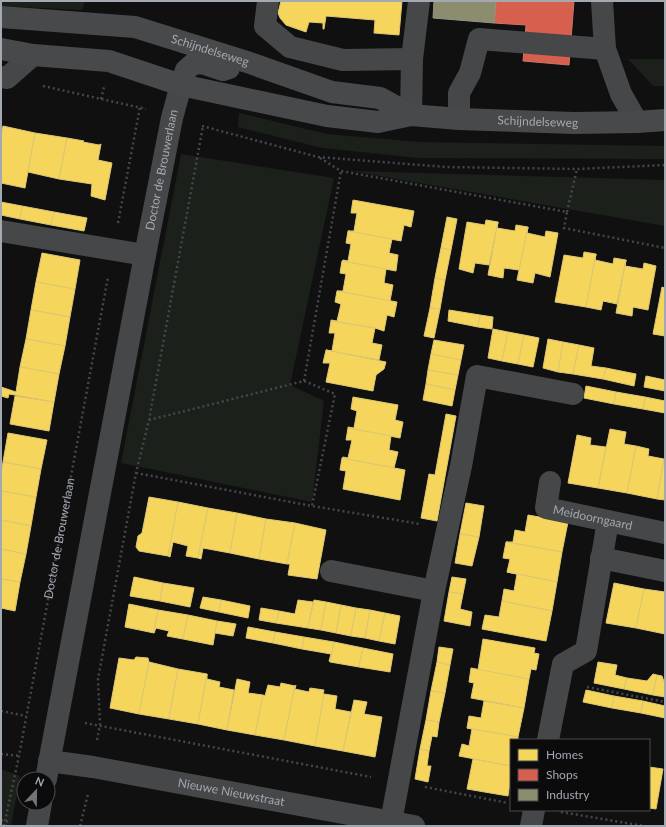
<svg xmlns="http://www.w3.org/2000/svg" width="666" height="827" font-family="Lato,sans-serif">
  <style>
    .green { fill: #1b201b }
    .homes { fill: #f6d55c; stroke: #ddc875 }
    .shops { fill: #d6604d; stroke: #c7766b }
    .industry { fill: #8c8c6e; stroke: #939582 }
    .lines { fill: none; stroke-linecap: round; stroke-linejoin: round }
    .path { stroke: #46474a; stroke-width: 2.5; stroke-dasharray: 2 3; stroke-linecap: butt }
    .minor { stroke: #454749; stroke-width: 22 }
    .major { stroke: #47494b; stroke-width: 22 }
    .labels { text-anchor: middle; stroke-width: 4; stroke-linejoin: round; paint-order: stroke }
    .street-label { font-size: 12px; fill: #a3a9b0; stroke: #0b0b0c }
  </style>
  <rect width="100%" height="100%" fill="#101011"/>
  <g class="green">
    <polygon points="1,1 85,1 82,10 1,6"/>
    <polygon points="628,59 665,59 665,86 653,86"/>
    <polygon points="239,113 327,134 420,142 665,146 665,159 418,158 322,148 238,127"/>
    <polygon points="181,154 334,178 290,385 324,401 312,502 121,463"/>
    <polygon points="351,171 665,180 665,226"/>
    <polygon points="1,769 20,776 11,826 1,826"/>
  </g>
  <g class="homes">
    <polygon points="281,1 402,1 399,35 374,33 375,20 326,16 324,29 323,29 323,23 309,22 306,32 286,25 280,18 278,13"/>
    <polygon points="3,126 35,133 25,188 1,183 1,136"/>
    <polygon points="35,133 67,138 59,179 28,172"/>
    <polygon points="67,138 84,141 83,142 99,145 101,144 98,160 112,163 105,200 91,196 92,184 59,179"/>
    <polygon points="353,200 414,211 411,227 404,225 401,241 348,231 354,231 357,213 351,213"/>
    <polygon points="1,202 22,206 20,219 1,215"/>
    <polygon points="22,206 54,212 51,225 20,219"/>
    <polygon points="54,212 87,218 84,231 51,225"/>
    <polygon points="447,217 457,219 451,250 441,248"/>
    <polygon points="486,220 498,222 489,265 475,263 473,273 459,269 467,222 485,225"/>
    <polygon points="498,222 497,228 515,231 516,225 528,227 519,270 504,268 503,278 488,275"/>
    <polygon points="528,227 527,233 545,237 546,231 558,233 550,277 535,273 533,283 517,280"/>
    <polygon points="348,231 392,239 389,253 398,255 396,271 342,261 343,260 348,261 351,244 346,243"/>
    <polygon points="441,248 451,250 445,280 435,278"/>
    <polygon points="584,252 596,254 586,307 555,302 564,255 583,258"/>
    <polygon points="42,253 80,260 75,289 36,282"/>
    <polygon points="596,254 595,260 613,264 614,258 626,260 617,304 603,301 601,310 586,307"/>
    <polygon points="626,260 625,266 643,269 644,263 656,266 648,310 633,307 632,316 616,313"/>
    <polygon points="342,261 386,269 384,283 393,285 390,301 337,291 343,291 346,274 340,273"/>
    <polygon points="435,278 445,280 440,309 430,308"/>
    <polygon points="36,282 75,289 70,317 31,310"/>
    <polygon points="662,287 665,288 665,336 653,334"/>
    <polygon points="337,291 397,302 394,317 387,315 384,331 375,328 331,321 331,320 337,321 341,304 335,302"/>
    <polygon points="430,308 440,309 434,338 424,336"/>
    <polygon points="31,310 70,317 65,346 26,339"/>
    <polygon points="449,310 480,315 478,327 448,321"/>
    <polygon points="480,315 493,317 492,329 478,327"/>
    <polygon points="331,321 375,328 372,343 382,345 379,360 326,350 332,351 335,333 329,333"/>
    <polygon points="493,329 508,332 502,361 488,358"/>
    <polygon points="508,332 524,335 518,364 502,361"/>
    <polygon points="524,335 539,338 533,367 518,364"/>
    <polygon points="26,339 65,346 59,374 20,367"/>
    <polygon points="548,339 563,342 558,372 543,368"/>
    <polygon points="434,340 464,345 461,360 431,354"/>
    <polygon points="563,342 579,345 573,374 558,372"/>
    <polygon points="579,345 594,348 591,366 606,368 603,379 573,374"/>
    <polygon points="326,350 386,362 384,369 376,375 373,391 326,382 330,363 323,363"/>
    <polygon points="431,354 461,360 458,375 428,370"/>
    <polygon points="20,367 59,374 54,402 9,394 8,398 1,396 1,387 16,392"/>
    <polygon points="606,368 636,374 634,386 603,379"/>
    <polygon points="428,370 458,375 455,390 426,384"/>
    <polygon points="646,376 665,380 665,391 644,387"/>
    <polygon points="426,384 455,390 452,406 423,400"/>
    <polygon points="586,386 616,392 614,404 584,398"/>
    <polygon points="616,392 645,397 643,409 614,404"/>
    <polygon points="15,396 54,402 49,431 10,424"/>
    <polygon points="353,397 398,405 395,420 403,422 400,438 348,428 348,427 354,428 357,411 351,409"/>
    <polygon points="645,397 665,401 665,413 643,409"/>
    <polygon points="446,414 456,416 437,521 421,518 429,474 435,475"/>
    <polygon points="348,428 391,436 389,450 398,452 394,468 342,458 343,457 348,458 352,440 346,440"/>
    <polygon points="610,429 626,432 624,444 636,446 627,493 598,488"/>
    <polygon points="8,433 47,440 41,469 3,462"/>
    <polygon points="577,435 591,438 590,445 606,447 598,488 568,483"/>
    <polygon points="636,446 649,449 648,456 664,459 657,499 627,493"/>
    <polygon points="342,458 405,470 400,500 343,489 346,471 340,470"/>
    <polygon points="664,459 665,459 665,500 657,499"/>
    <polygon points="3,462 41,469 36,497 1,491 1,474"/>
    <polygon points="1,491 36,497 31,526 1,520"/>
    <polygon points="149,497 178,502 168,556 139,551 136,547 138,536 142,533"/>
    <polygon points="178,502 208,508 198,558 186,556 188,546 173,542 170,557 168,556"/>
    <polygon points="466,503 484,506 479,537 460,534"/>
    <polygon points="208,508 237,513 230,553 203,548 201,559 198,558"/>
    <polygon points="237,513 266,519 259,559 230,553"/>
    <polygon points="528,515 568,522 562,552 506,542 513,542 515,530 525,532"/>
    <polygon points="266,519 295,523 287,564 259,559"/>
    <polygon points="1,520 31,526 26,554 1,549"/>
    <polygon points="295,523 326,530 317,579 288,575 290,564 287,564"/>
    <polygon points="460,534 479,537 472,566 455,563"/>
    <polygon points="506,542 562,552 557,582 507,572 510,559 503,558"/>
    <polygon points="1,549 26,554 20,582 1,579"/>
    <polygon points="507,572 557,582 552,611 502,601 504,589 514,591 517,574"/>
    <polygon points="134,577 163,583 160,601 130,596"/>
    <polygon points="452,577 466,579 463,594 449,592"/>
    <polygon points="1,579 20,582 15,611 1,608"/>
    <polygon points="163,583 194,588 190,607 160,601"/>
    <polygon points="614,583 644,589 636,628 606,623"/>
    <polygon points="644,589 665,592 665,634 636,628"/>
    <polygon points="449,592 463,594 460,609 472,612 470,626 444,621"/>
    <polygon points="203,597 221,600 219,612 200,608"/>
    <polygon points="221,600 250,606 248,618 219,612"/>
    <polygon points="298,600 313,602 308,628 276,623 279,611 295,614"/>
    <polygon points="314,600 326,602 321,630 308,628"/>
    <polygon points="502,601 552,611 546,641 482,629 485,615 499,617"/>
    <polygon points="326,602 341,605 336,633 321,630"/>
    <polygon points="129,604 158,610 154,633 125,627"/>
    <polygon points="341,605 356,608 351,636 336,633"/>
    <polygon points="261,608 279,611 276,623 259,620"/>
    <polygon points="356,608 370,610 365,638 351,636"/>
    <polygon points="158,610 188,615 183,639 167,636 169,631 156,628 154,633"/>
    <polygon points="370,610 385,613 379,641 365,638"/>
    <polygon points="385,613 400,616 395,644 379,641"/>
    <polygon points="188,615 217,621 213,645 183,639"/>
    <polygon points="217,621 236,624 233,636 215,633"/>
    <polygon points="248,627 275,632 273,643 246,638"/>
    <polygon points="275,632 304,637 302,649 273,643"/>
    <polygon points="304,637 334,642 330,662 329,661 331,654 302,649"/>
    <polygon points="483,639 535,648 534,653 539,654 536,670 531,669 529,679 478,670"/>
    <polygon points="334,642 363,648 359,667 330,662"/>
    <polygon points="439,647 453,649 450,665 437,662"/>
    <polygon points="363,648 393,654 390,672 359,667"/>
    <polygon points="136,657 148,658 149,662 139,714 110,708 119,658 134,660"/>
    <polygon points="149,662 178,669 169,719 139,714"/>
    <polygon points="437,662 450,665 445,693 431,691"/>
    <polygon points="598,662 617,665 615,675 627,678 624,689 594,683"/>
    <polygon points="471,668 529,679 524,708 471,698 474,683 469,682"/>
    <polygon points="178,669 207,674 198,724 169,719"/>
    <polygon points="207,674 207,679 220,682 219,687 234,690 227,730 198,724"/>
    <polygon points="653,674 657,675 653,695 624,689 627,678 647,681"/>
    <polygon points="657,675 662,676 665,684 665,697 653,695"/>
    <polygon points="237,679 250,682 248,693 263,695 255,735 227,730"/>
    <polygon points="281,683 295,686 284,740 255,735 263,695 265,696 268,685 280,687"/>
    <polygon points="296,685 295,689 309,692 310,688 324,690 323,694 324,694 315,746 284,740 295,686"/>
    <polygon points="586,690 614,696 612,708 583,702"/>
    <polygon points="431,691 445,693 439,722 426,720"/>
    <polygon points="324,694 337,696 335,709 351,712 343,751 315,746"/>
    <polygon points="614,696 643,701 641,713 612,708"/>
    <polygon points="354,700 367,702 364,714 382,717 375,757 343,751"/>
    <polygon points="484,701 524,708 518,737 467,728 469,716 481,718"/>
    <polygon points="643,701 665,706 665,718 641,713"/>
    <polygon points="426,720 439,722 437,737 432,736 429,751 420,749"/>
    <polygon points="467,728 518,737 518,740 511,740 511,766 459,756 462,744 469,746 472,729"/>
    <polygon points="420,749 429,751 427,766 431,766 428,782 415,779"/>
    <polygon points="473,759 511,766 511,777 508,796 467,789"/>
    <polygon points="649,767 663,769 656,809 649,808"/>
  </g>
  <polygon class="shops" points="496,1 574,1 569,65 523,61 526,25 494,23"/>
  <polygon class="industry" points="434,1 496,1 494,23 433,18"/>
  <g class="lines">
    <g class="path">
      <polyline points="43,86 146,109"/>
      <polyline points="101,99 104,87"/>
      <polyline points="202,126 318,157 446,167 577,169 665,165"/>
      <polyline points="320,158 341,171 567,212 564,228 665,248"/>
      <polyline points="567,212 577,169"/>
      <polyline points="118,223 140,107"/>
      <polyline points="304,381 341,171"/>
      <polyline points="149,420 304,381 335,394 312,506"/>
      <polyline points="136,473 312,506 420,524"/>
      <polyline points="587,687 665,702"/>
      <polyline points="1,711 26,716"/>
      <polyline points="85,723 371,777"/>
      <polyline points="97,740 100,725 98,679 136,473 149,420 203,126"/>
      <polyline points="1,754 20,756"/>
      <polyline points="425,787 508,803"/>
      <polyline points="561,812 644,826"/>
      <polyline points="1,820 10,822"/>
      <path id="s1" d="M4 826 19 756 108 277"/>
      <polyline points="80,826 88,794"/>
    </g>
    <g class="minor">
      <polyline points="268,1 265,26 290,47 343,60 412,59"/>
      <polyline points="602,1 605,49 621,94 637,122"/>
      <polyline points="1,77 7,78 33,55"/>
      <polyline points="411,115 412,59 419,1"/>
      <polyline points="459,119 459,93 470,73 479,39 605,49"/>
      <polyline points="1,231 145,255"/>
      <path id="s2" d="M550 482 546 508 665 533"/>
      <polyline points="601,558 665,571"/>
      <polyline points="331,571 434,591 391,822"/>
      <polyline points="434,591 461,466 477,376 573,394"/>
      <polyline points="548,740 563,664 586,651 608,521"/>
      <path id="s3" d="M49 761 93 767 414 826"/>
      <path id="s4" d="M46 779 145 255 172 118 181 85"/>
      <polyline points="37,826 41,803"/>
      <polyline points="531,826 534,810"/>
    </g>
    <g class="major">
      <path id="s5" d="M1 17 135 27 247 62 332 92 380 98 411 115"/>
      <path id="s6" d="M1 49 33 55 109 61 181 85 327 116 378 122 411 115 459 119 574 123 637 122 665 120"/>
      <polyline points="181,85 186,70 193,64 202,63 223,70 229,68"/>
    </g>
  </g>
  <g class="labels">
    <g class="street-label">
      <text dy="4" stroke="none"><textPath href="#s5" startOffset="213">Schijndelseweg</textPath></text>
      <text dy="4" stroke="none"><textPath href="#s6" startOffset="546">Schijndelseweg</textPath></text>
      <text dy="4" stroke="none"><textPath href="#s4" startOffset="620">Doctor de Brouwerlaan</textPath></text>
      <text dy="4" stroke="none"><textPath href="#s2" startOffset="74">Meidoorngaard</textPath></text>
      <text dy="4" stroke="none"><textPath href="#s1" startOffset="293">Doctor de Brouwerlaan</textPath></text>
      <text dy="4" stroke="none"><textPath href="#s3" startOffset="185">Nieuwe Nieuwstraat</textPath></text>
    </g>
  </g>
  <rect width="666" height="827" fill="none" stroke="#a3a9b0" stroke-width="4"/>
  <rect x="510" y="739" width="140" height="72" fill="#0b0b0c" stroke="#484a4e"/>
  <rect x="518" y="749" width="20" height="12" fill="#f6d55c" stroke="#484a4e"/>
  <text x="546" y="759" font-size="12" fill="#a3a9b0">Homes</text>
  <rect x="518" y="769" width="20" height="12" fill="#d6604d" stroke="#484a4e"/>
  <text x="546" y="779" font-size="12" fill="#a3a9b0">Shops</text>
  <rect x="518" y="789" width="20" height="12" fill="#8c8c6e" stroke="#484a4e"/>
  <text x="546" y="799" font-size="12" fill="#a3a9b0">Industry</text>
  <g transform="translate(36 791) rotate(22)"><circle r="19" fill="#0b0b0c" stroke="#484a4e"/>
  <path d="M0-3L7 15L0 10L-7 15Z" fill="#707378"/>
  <text y="-6" font-size="11" font-weight="bold" text-anchor="middle" fill="#a3a9b0">N</text>
  </g>
</svg>
